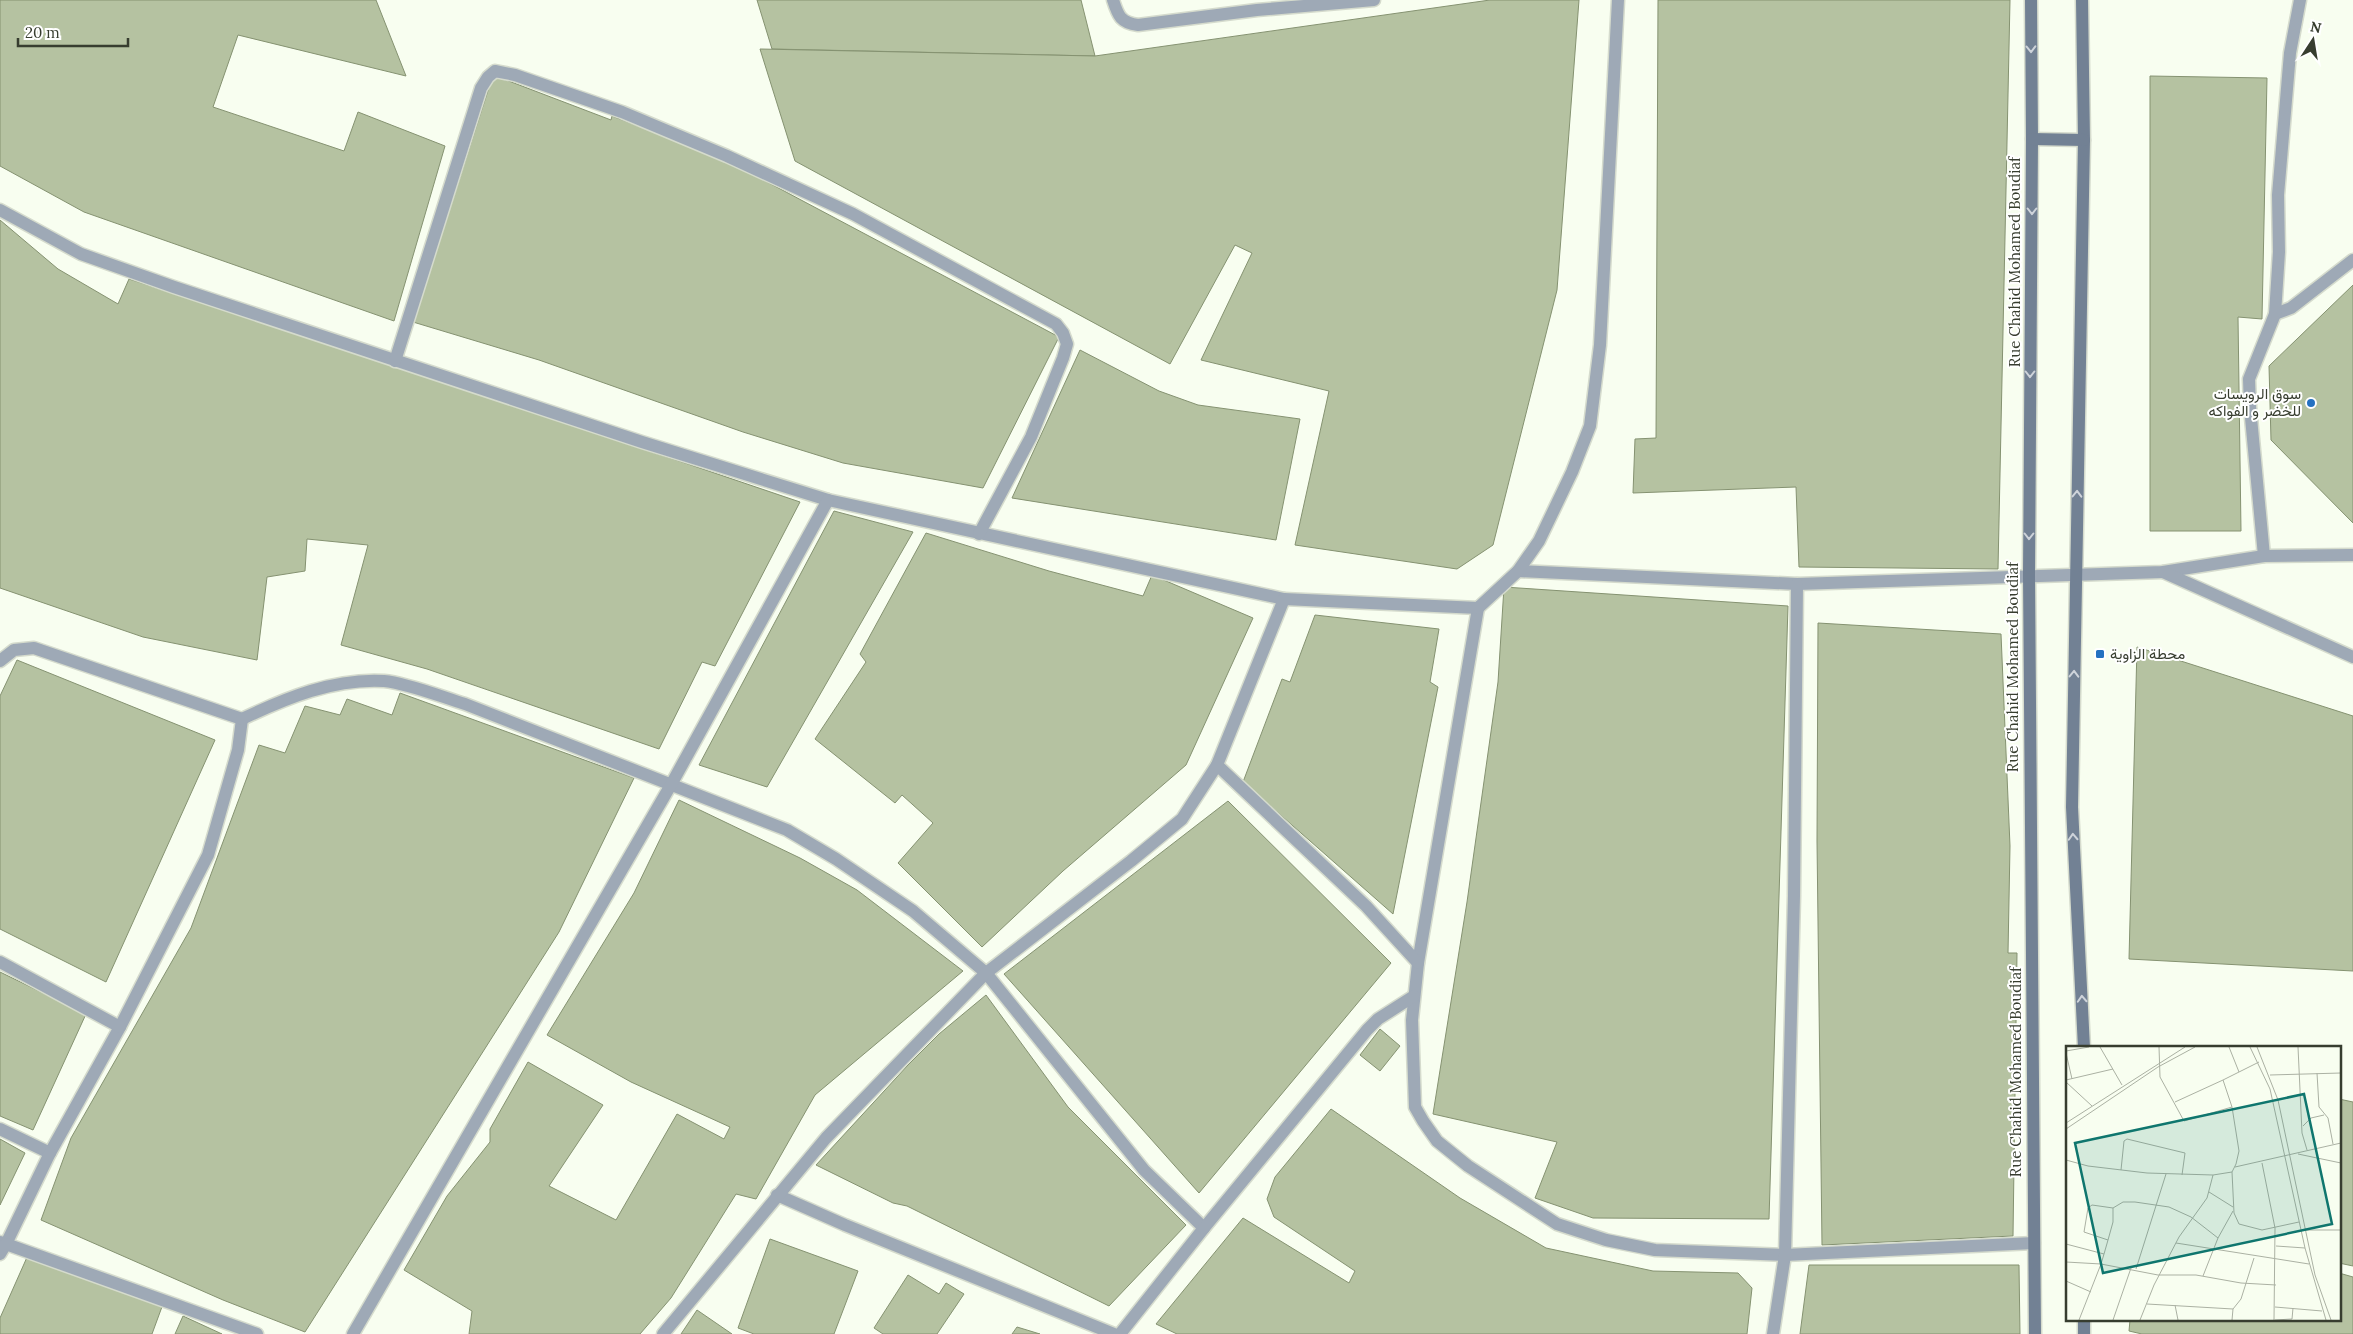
<svg xmlns="http://www.w3.org/2000/svg" width="2353" height="1334" font-family="Lora,Vazirmatn,serif">
  <style>
    .building { fill: #b5c2a1; stroke: #859271 }
    .lines { fill: none; stroke-linecap: round; stroke-linejoin: round }
    .street-casing { stroke: #d5dbcd; stroke-width: 15 }
    .secondary-casing { stroke: #d5dbcd; stroke-width: 15 }
    .street { stroke: #9ea9b6; stroke-width: 12 }
    .secondary { stroke: #728194; stroke-width: 12 }
    .oneway { stroke: #ced3da }
    .poi-dot { fill: #2471c1; stroke: #fff; stroke-width: 2 }
    .labels { text-anchor: middle; stroke-width: 4; stroke-linejoin: round; paint-order: stroke }
    .street-label { font-size: 15px; fill: #373d2f; stroke: #fff }
    .poi-label { font-size: 15px; fill: #373d2f; stroke: #fff; text-anchor: end }
    .inset-road { fill: none; stroke: #abb1a3; stroke-width: 1 }
    .view { fill: #0f766e; fill-opacity: 0.15; stroke: #0f766e; stroke-width: 2.5 }
    .inset-edge { fill: none; stroke: #373d2f; stroke-width: 2.5 }
  </style>
  <rect width="100%" height="100%" fill="#f8fef0"/>
  <g class="building">
    <polygon points="0,0 376,0 406,76 238,35 213,107 344,151 358,112 445,146 394,321 84,212 0,166"/>
    <polygon points="757,0 1081,0 1095,56 772,49"/>
    <polygon points="1490,0 1579,0 1557,290 1493,545 1457,569 1295,545 1329,391 1201,360 1252,253 1235,245 1170,364 795,161 760,49 1095,56"/>
    <polygon points="1658,0 2010,0 1998,569 1799,567 1796,487 1633,493 1635,439 1656,438"/>
    <polygon points="493,75 611,120 612,116 696,148 754,175 1059,337 983,488 843,463 743,432 539,360 413,322"/>
    <polygon points="2150,76 2267,78 2262,319 2238,317 2241,531 2150,531"/>
    <polygon points="0,220 58,269 118,304 129,279 349,349 800,502 715,666 702,662 659,749 427,669 341,645 368,545 307,539 305,571 267,577 257,660 143,637 0,588"/>
    <polygon points="2353,285 2353,523 2271,440 2269,366"/>
    <polygon points="1080,350 1159,391 1198,405 1300,419 1276,540 1012,498"/>
    <polygon points="834,511 913,532 767,787 699,765"/>
    <polygon points="926,533 1049,571 1143,596 1152,575 1253,618 1186,765 1063,871 982,947 898,863 933,823 902,795 895,803 815,739 866,662 860,654"/>
    <polygon points="1504,587 1788,606 1769,1219 1593,1218 1535,1198 1557,1142 1433,1114 1467,902 1498,682"/>
    <polygon points="1315,615 1439,629 1430,682 1438,687 1393,914 1243,782 1282,679 1290,682"/>
    <polygon points="1818,623 2001,634 2010,846 2008,953 2017,953 2013,1236 1822,1245 1817,841"/>
    <polygon points="2137,647 2353,716 2353,971 2129,959"/>
    <polygon points="17,660 215,740 106,982 0,929 0,696"/>
    <polygon points="400,693 634,778 559,932 305,1332 223,1300 41,1220 71,1138 191,928 259,745 285,753 305,706 340,715 347,699 392,715"/>
    <polygon points="679,800 800,858 857,890 963,971 815,1095 756,1199 736,1194 671,1298 640,1334 469,1334 472,1311 404,1270 447,1196 490,1142 490,1129 528,1062 603,1105 549,1186 616,1220 677,1114 724,1139 730,1127 631,1082 547,1035 634,893"/>
    <polygon points="1228,801 1391,963 1199,1193 1004,974"/>
    <polygon points="0,972 86,1014 33,1130 0,1116"/>
    <polygon points="986,995 1068,1107 1186,1225 1109,1306 907,1206 893,1203 816,1165 908,1065 939,1034"/>
    <polygon points="1380,1029 1400,1046 1380,1071 1360,1055"/>
    <polygon points="2339,1099 2353,1102 2353,1266 2339,1263"/>
    <polygon points="1331,1109 1460,1198 1546,1248 1653,1271 1738,1273 1752,1288 1747,1334 1177,1334 1156,1324 1243,1218 1349,1283 1355,1271 1274,1217 1267,1199 1275,1177"/>
    <polygon points="0,1139 25,1153 0,1205"/>
    <polygon points="770,1239 858,1271 834,1334 754,1334 738,1328"/>
    <polygon points="28,1255 163,1304 152,1334 0,1334 0,1318"/>
    <polygon points="1809,1265 2019,1265 2020,1334 1800,1334"/>
    <polygon points="2339,1273 2353,1277 2353,1334 2142,1334 2129,1331 2130,1320 2339,1320"/>
    <polygon points="908,1275 939,1294 946,1283 964,1294 937,1334 883,1334 874,1328"/>
    <polygon points="697,1310 732,1334 681,1334"/>
    <polygon points="183,1316 222,1334 175,1334"/>
    <polygon points="1017,1327 1040,1334 1012,1334"/>
  </g>
  <g class="lines">
    <g class="street-casing">
      <g id="street">
        <path d="M1113 0C1118 16 1121 23 1138 25L1257 10 1374 0"/>
        <polyline points="0,210 81,254 174,287 642,442 828,500 1284,599"/>
        <polyline points="2275,314 2291,308 2353,260"/>
        <polyline points="395,361 481,88 488,77 495,71 515,75 622,112 727,156 853,214 1056,324 1063,333 1067,344 1063,358 1031,437 979,534"/>
        <polyline points="2264,556 2250,407 2249,379 2275,314 2279,252 2278,195 2290,53 2300,0"/>
        <polyline points="1518,571 1797,584 2163,572 2264,556 2353,555"/>
        <polyline points="2163,572 2353,657"/>
        <polyline points="1478,608 1418,963 1412,1020 1415,1107 1423,1121 1437,1141 1468,1166 1557,1224 1606,1240 1655,1250 1785,1255 2034,1243"/>
        <polyline points="0,661 14,650 34,648 242,719 238,750 208,855 120,1027 50,1153 0,1129"/>
        <path d="M242 719C286 698 334 678 384 681 407 683 442 697 465 704L787 830 836 859 913 911 986 973 1144 1170 1204 1228 1120 1334"/>
        <polyline points="1217,765 1366,906 1418,963"/>
        <polyline points="0,962 120,1027"/>
        <polyline points="777,1195 845,1225 1114,1334"/>
        <polyline points="1204,1228 1367,1030 1378,1019 1414,996"/>
        <polyline points="0,1242 6,1244 50,1153"/>
        <polyline points="0,1254 6,1244 257,1334"/>
        <polyline points="353,1334 672,783 828,500"/>
        <polyline points="663,1334 826,1138 986,973 1131,861 1182,819 1217,765 1284,599 1478,608 1518,571 1539,541 1572,472 1590,426 1600,345 1618,0"/>
        <polyline points="1773,1334 1785,1255 1794,896 1797,584"/>
      </g>
    </g>
    <g class="secondary-casing">
      <g id="secondary">
        <polyline points="2031,0 2032,139 2029,575 2035,1334"/>
        <polyline points="2082,0 2084,140 2072,807 2084,1048"/>
        <polyline points="2032,139 2084,140"/>
        <polyline points="2084,1320 2084,1334"/>
      </g>
    </g>
    <use href="#street" class="street"/>
    <use href="#secondary" class="secondary"/>
  </g>
  <defs><path id="oneway-chevron" d="M-2-3.5L2.5 0L-2 3.5" fill="none" stroke-width="1.6" stroke-linecap="round" stroke-linejoin="round" transform="scale(1.25)"/></defs>
  <g class="oneway">
    <use href="#oneway-chevron" transform="translate(2031 49) rotate(89)"/>
    <use href="#oneway-chevron" transform="translate(2032 211) rotate(90)"/>
    <use href="#oneway-chevron" transform="translate(2030 374) rotate(90)"/>
    <use href="#oneway-chevron" transform="translate(2077 494) rotate(-89)"/>
    <use href="#oneway-chevron" transform="translate(2029 536) rotate(90)"/>
    <use href="#oneway-chevron" transform="translate(2074 674) rotate(-89)"/>
    <use href="#oneway-chevron" transform="translate(2073 837) rotate(-93)"/>
    <use href="#oneway-chevron" transform="translate(2082 999) rotate(-93)"/>
  </g>
  <g class="poi-dot">
    <circle cx="2311" cy="403" r="5"/>
    <rect x="2095" y="649" width="10" height="10" rx="2.5"/>
  </g>
  <g class="labels">
    <g class="street-label">
      <text transform="translate(2015 262) rotate(-90)" y="5">Rue Chahid Mohamed Boudiaf</text>
      <text transform="translate(2013 667) rotate(-90)" y="5">Rue Chahid Mohamed Boudiaf</text>
      <text transform="translate(2016 1072) rotate(-90)" y="5">Rue Chahid Mohamed Boudiaf</text>
    </g>
    <g class="poi-label">
      <text x="2301" y="399">سوق الرويسات<tspan x="2301" dy="17">للخضر و الفواكه</tspan></text>
      <text x="2110" y="659" text-anchor="start">محطة الزاوية</text>
    </g>
  </g>
  <g transform="translate(2066 1046)">
    <rect width="275" height="275" fill="#f8fef0"/>
    <path class="inset-road" d="M34 1 56 39M93 1 94 31 118 75 166 61M163 1 173 26M184 1 204 43 239 202 260 274M191 1 212 54 249 229 265 274M232 1 236 87 241 104M0 5 23 1M0 7 6 33M251 27 253 61 262 72 267 98M204 29 275 27M0 34 47 23M0 36 26 60M109 56 157 34M0 77 119 1M237 80 245 72 258 69M0 83 92 21 129 1M232 108 275 117M0 114 22 120 81 127 147 129M196 117 209 182 208 274M169 121 275 97M55 124 58 95 61 93 119 107 116 129M166 126 168 167 173 178 196 184 233 176M143 146 167 161M47 162 57 156H69L103 161 125 171 152 192 137 230M240 184H275M152 192 167 165M110 197 243 218M0 198 38 208 42 194 47 176V162L26 159 22 162 18 186 42 194M210 200 239 202M0 216 35 218 38 208M70 223 100 128M0 235 25 246M81 258 167 263M109 259 112 274M209 261 256 265M13 274 35 218 92 229H130L175 237 210 239M47 274 65 222M74 274 88 239 113 191 141 152 147 129 166 126 170 118 173 105 166 61 157 34 193 16M166 274 167 263 175 253 188 212M209 274 226 273 227 262"/>
    <path class="view" d="M238 48 266 178 37 227 9 97Z"/>
    <rect width="275" height="275" class="inset-edge"/>
  </g>
  <g transform="translate(2313 40) rotate(12)" stroke="#ffffff" stroke-width="4" paint-order="stroke">
  <path d="M0-4L9 19L0 12L-9 19Z" fill="#373d2f"/>
  <text y="-8" font-size="14" font-weight="bold" text-anchor="middle" fill="#373d2f">N</text>
  </g>
  <path d="M18 38v8h110v-8" fill="none" stroke="#373d2f" stroke-width="2.5"/>
  <text x="25" y="38" font-size="15" fill="#373d2f" stroke="#ffffff" stroke-width="4" paint-order="stroke">20 m</text>
</svg>
